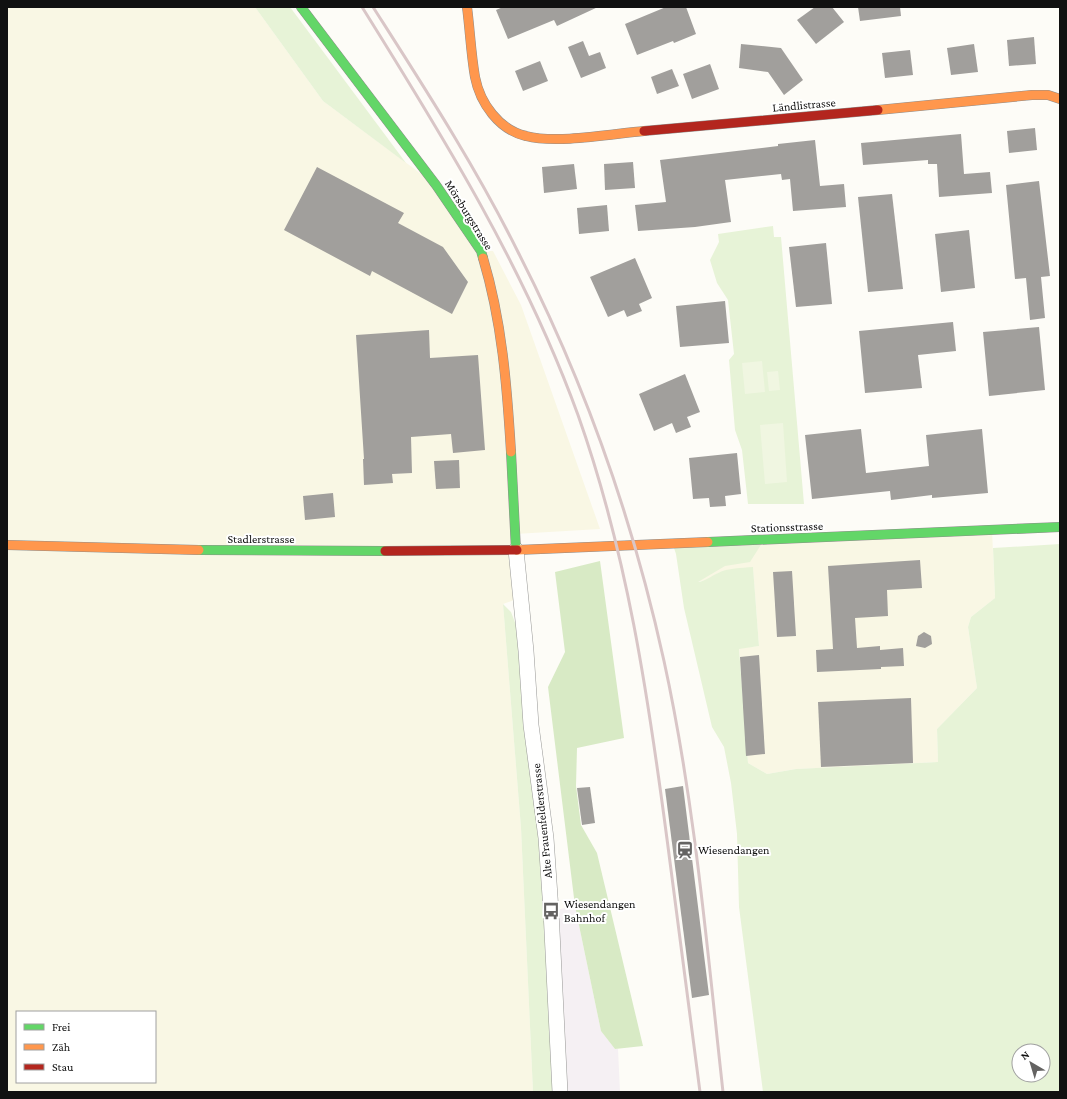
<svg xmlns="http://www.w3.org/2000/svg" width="1067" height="1099" font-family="'Crimson Pro',serif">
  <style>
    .industrial { fill: #f5f0f3 }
    .farmland { fill: #f9f7e4; fill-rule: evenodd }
    .green { fill: #e7f3d7; fill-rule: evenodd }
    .forest { fill: #d8eac5 }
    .pitch { fill: #f0f6e1 }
    .building { fill: #a19f9c }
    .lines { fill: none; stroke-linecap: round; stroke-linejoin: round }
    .street-casing { stroke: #979795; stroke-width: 16 }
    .fast-casing { stroke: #8e8d8b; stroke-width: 10 }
    .slow-casing { stroke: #8e8d8b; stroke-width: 10 }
    .jam-casing { stroke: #8e8d8b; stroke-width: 10 }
    .street { stroke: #fffffe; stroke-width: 15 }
    .fast { stroke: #63d668; stroke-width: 9 }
    .slow { stroke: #ff974d; stroke-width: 9 }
    .jam { stroke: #b3261e; stroke-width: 9 }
    .rail { stroke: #d9c6c7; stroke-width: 3 }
    .labels { text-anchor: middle; stroke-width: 4; stroke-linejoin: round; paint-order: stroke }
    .street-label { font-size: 12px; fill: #111; stroke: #fff }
    .poi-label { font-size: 12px; fill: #111; stroke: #fff; text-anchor: start }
  </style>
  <rect width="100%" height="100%" fill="#fdfcf7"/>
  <polygon class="industrial" points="575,906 601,1031 615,1049 618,1049 620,1092 560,1092 551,911"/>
  <g class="farmland">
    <path d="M7 7H255L323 101 436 185 481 251H493L521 305 600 529 515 534 520 598 503 604 521 828 533 1092H7ZM17 1012H155V1082H17Z"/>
    <polygon points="992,530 995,598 971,617 968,627 977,688 937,729 938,762 796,769 767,774 748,763 739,648 759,646 753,568 728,570 718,573 707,580 696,582 725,565 731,565 764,540"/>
  </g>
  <g class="green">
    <polygon points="255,7 290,7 406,163 323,101"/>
    <polygon points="773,226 774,237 781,237 804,504 748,504 742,450 735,430 729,360 734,354 728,300 717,283 710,260 719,242 718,234"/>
    <path d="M764 540 750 562 725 566 698 582C706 581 711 576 718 573 728 568 741 568 753 567L759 646 739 649 748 763 767 774 796 769 938 762 937 729 977 688 968 627 971 617 995 598 993 548 1060 544V1092H763L739 907 737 834 731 783 724 747 712 727 684 608 676 554 672 542ZM1019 1051H1043V1075H1019Z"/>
    <polygon points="503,604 511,612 526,651 560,1092 533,1092 521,828"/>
  </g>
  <polygon class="forest" points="600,561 624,738 577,748 576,786 581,825 597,853 643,1046 615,1049 601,1031 575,906 548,687 565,652 555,572"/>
  <g class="pitch">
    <polygon points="762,361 765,392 745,394 742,363"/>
    <polygon points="778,371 780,390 769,391 767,372"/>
    <polygon points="783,423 787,482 765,484 760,425"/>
  </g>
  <g class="building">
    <polygon points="503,7 598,7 557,26 554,20 508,39 496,10"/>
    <polygon points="666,7 686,7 696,34 674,43 673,41 637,55 625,24"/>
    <polygon points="815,7 832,7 844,22 816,44 797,20"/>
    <polygon points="858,7 900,7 901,16 860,21"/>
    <polygon points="1034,37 1036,64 1009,66 1007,40"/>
    <polygon points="583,41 589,56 600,52 606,68 581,78 568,47"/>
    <polygon points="741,44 781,48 803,80 784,95 768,72 739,68"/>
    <polygon points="974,44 978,72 951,75 947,48"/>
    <polygon points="910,50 913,75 885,78 882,53"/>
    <polygon points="540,61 548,81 523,91 515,71"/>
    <polygon points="710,64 719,89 692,99 683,74"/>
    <polygon points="672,69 679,86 657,94 651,77"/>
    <polygon points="1035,128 1037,150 1009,153 1007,131"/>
    <polygon points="961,134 964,174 990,172 992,193 939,197 937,164 928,164 928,160 863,165 861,143"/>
    <polygon points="815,140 820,186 844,184 846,207 793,211 790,179 782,180 781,174 725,180 731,222 695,227 638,231 635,205 666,202 660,160 778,146 778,144"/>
    <polygon points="633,162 635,188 605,190 604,164"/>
    <polygon points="574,164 577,189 544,193 542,167"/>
    <polygon points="317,167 404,213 398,223 443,247 468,282 452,314 372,271 370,276 284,230"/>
    <polygon points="1039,181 1050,276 1041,277 1045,318 1030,320 1026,278 1015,279 1006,185"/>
    <polygon points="892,194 903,289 868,292 858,197"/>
    <polygon points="607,205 609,231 579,234 577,208"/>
    <polygon points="969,230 975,288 941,292 935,234"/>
    <polygon points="826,243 832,304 796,307 789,247"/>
    <polygon points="635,258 652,298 639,304 642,311 627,317 624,310 608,317 590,277"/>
    <polygon points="725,301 729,343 680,347 676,306"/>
    <polygon points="953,322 956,351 918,355 922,388 865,393 859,331"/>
    <polygon points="1039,327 1045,390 989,396 983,332"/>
    <polygon points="429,330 430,358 478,355 485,450 453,453 451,434 411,437 412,473 392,474 393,483 364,485 363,459 364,459 356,335"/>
    <polygon points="685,374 700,412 687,417 691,427 676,433 672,423 654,431 639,394"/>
    <polygon points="861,429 866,473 929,466 926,435 982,429 988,493 932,498 932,495 891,500 890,491 812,499 805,435"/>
    <polygon points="737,453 741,494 725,496 726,506 710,507 709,498 693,499 689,458"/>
    <polygon points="459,460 460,488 436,489 434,461"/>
    <polygon points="333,493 335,517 305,520 303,496"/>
    <polygon points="920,560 922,588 887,590 888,616 855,618 857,648 880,646 880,650 903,648 904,666 881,667 881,669 817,672 816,650 833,649 828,566"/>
    <polygon points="792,571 796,636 777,637 773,572"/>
    <polygon points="924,632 931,636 932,644 925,648 916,646 918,636"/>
    <polygon points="759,655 765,754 746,756 740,657"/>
    <polygon points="911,698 913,763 821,767 818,702"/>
    <polygon points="683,786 709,995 692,998 665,789"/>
    <polygon points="590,787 595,823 582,825 577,788"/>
  </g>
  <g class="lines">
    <g class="street-casing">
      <polyline id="street" points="516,550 526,651 531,725 546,838 551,911 560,1092"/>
    </g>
    <g class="fast-casing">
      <g id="fast">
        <polyline points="301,7 436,185 481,251 483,258"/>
        <polyline points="511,452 516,550"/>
        <polyline points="708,542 1060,527"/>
        <polyline points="199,550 385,551"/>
      </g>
    </g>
    <g class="slow-casing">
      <g id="slow">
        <path d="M467 7C470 30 471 54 475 77 480 103 499 130 526 136 557 144 611 134 644 131"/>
        <polyline points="878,110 1032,95 1048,95 1060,99"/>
        <path d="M483 258C502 321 507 386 511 452"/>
        <polyline points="7,545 199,550"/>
        <polyline points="517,550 708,542"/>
      </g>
    </g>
    <g class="jam-casing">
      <g id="jam">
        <polyline points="644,131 878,110"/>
        <polyline points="385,551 517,550"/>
      </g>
    </g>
    <use href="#street" class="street"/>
    <use href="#fast" class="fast"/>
    <use href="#slow" class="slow"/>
    <use href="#jam" class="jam"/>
    <g class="rail">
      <path d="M362 7C444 138 525 269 578 415 627 553 648 695 667 839 678 924 689 1008 700 1092"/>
      <path d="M373 7C424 87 476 167 518 252 584 381 633 520 664 661 695 803 707 948 723 1092"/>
    </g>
  </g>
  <defs>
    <g id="station-bare" transform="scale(1.38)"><path d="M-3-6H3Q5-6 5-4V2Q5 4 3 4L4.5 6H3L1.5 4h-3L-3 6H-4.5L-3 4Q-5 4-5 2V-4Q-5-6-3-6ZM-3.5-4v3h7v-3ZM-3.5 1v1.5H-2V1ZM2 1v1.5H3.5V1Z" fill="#646362" stroke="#fff" stroke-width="2.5" paint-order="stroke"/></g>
    <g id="bus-bare" transform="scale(1.38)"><path d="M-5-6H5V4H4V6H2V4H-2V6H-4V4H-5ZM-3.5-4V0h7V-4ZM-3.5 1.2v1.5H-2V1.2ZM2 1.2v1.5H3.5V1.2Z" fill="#646362" stroke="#fff" stroke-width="2.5" paint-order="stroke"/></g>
  </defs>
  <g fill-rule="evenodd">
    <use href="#station-bare" x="685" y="850"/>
    <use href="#bus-bare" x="551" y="911"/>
  </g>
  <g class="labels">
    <g class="street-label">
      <text transform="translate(804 105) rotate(-5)" y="4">Ländlistrasse</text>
      <text transform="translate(469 215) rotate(58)" y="4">Mörsburgstrasse</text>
      <text transform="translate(787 527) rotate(-2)" y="4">Stationsstrasse</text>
      <text x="261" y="543">Stadlerstrasse</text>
      <text transform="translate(542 821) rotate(-96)" y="4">Alte Frauenfelderstrasse</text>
    </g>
    <g class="poi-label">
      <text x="698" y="854">Wiesendangen</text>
      <text x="564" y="908">Wiesendangen<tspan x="564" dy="14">Bahnhof</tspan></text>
    </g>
  </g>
  <rect width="1067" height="1099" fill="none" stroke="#111111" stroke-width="16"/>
  <rect x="16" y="1011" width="140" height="72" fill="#ffffff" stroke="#a0a0a0"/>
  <rect x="24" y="1024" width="20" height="6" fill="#63d668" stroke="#a0a0a0"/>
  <text x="52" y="1031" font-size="12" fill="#111111">Frei</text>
  <rect x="24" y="1044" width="20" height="6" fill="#ff974d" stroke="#a0a0a0"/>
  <text x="52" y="1051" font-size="12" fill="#111111">Zäh</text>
  <rect x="24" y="1064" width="20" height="6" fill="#b3261e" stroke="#a0a0a0"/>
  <text x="52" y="1071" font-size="12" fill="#111111">Stau</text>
  <g transform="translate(1031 1063) rotate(322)"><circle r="19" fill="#ffffff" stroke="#a0a0a0"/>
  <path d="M0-3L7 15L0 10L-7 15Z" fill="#646362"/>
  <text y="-6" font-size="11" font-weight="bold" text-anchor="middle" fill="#111111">N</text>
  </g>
</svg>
